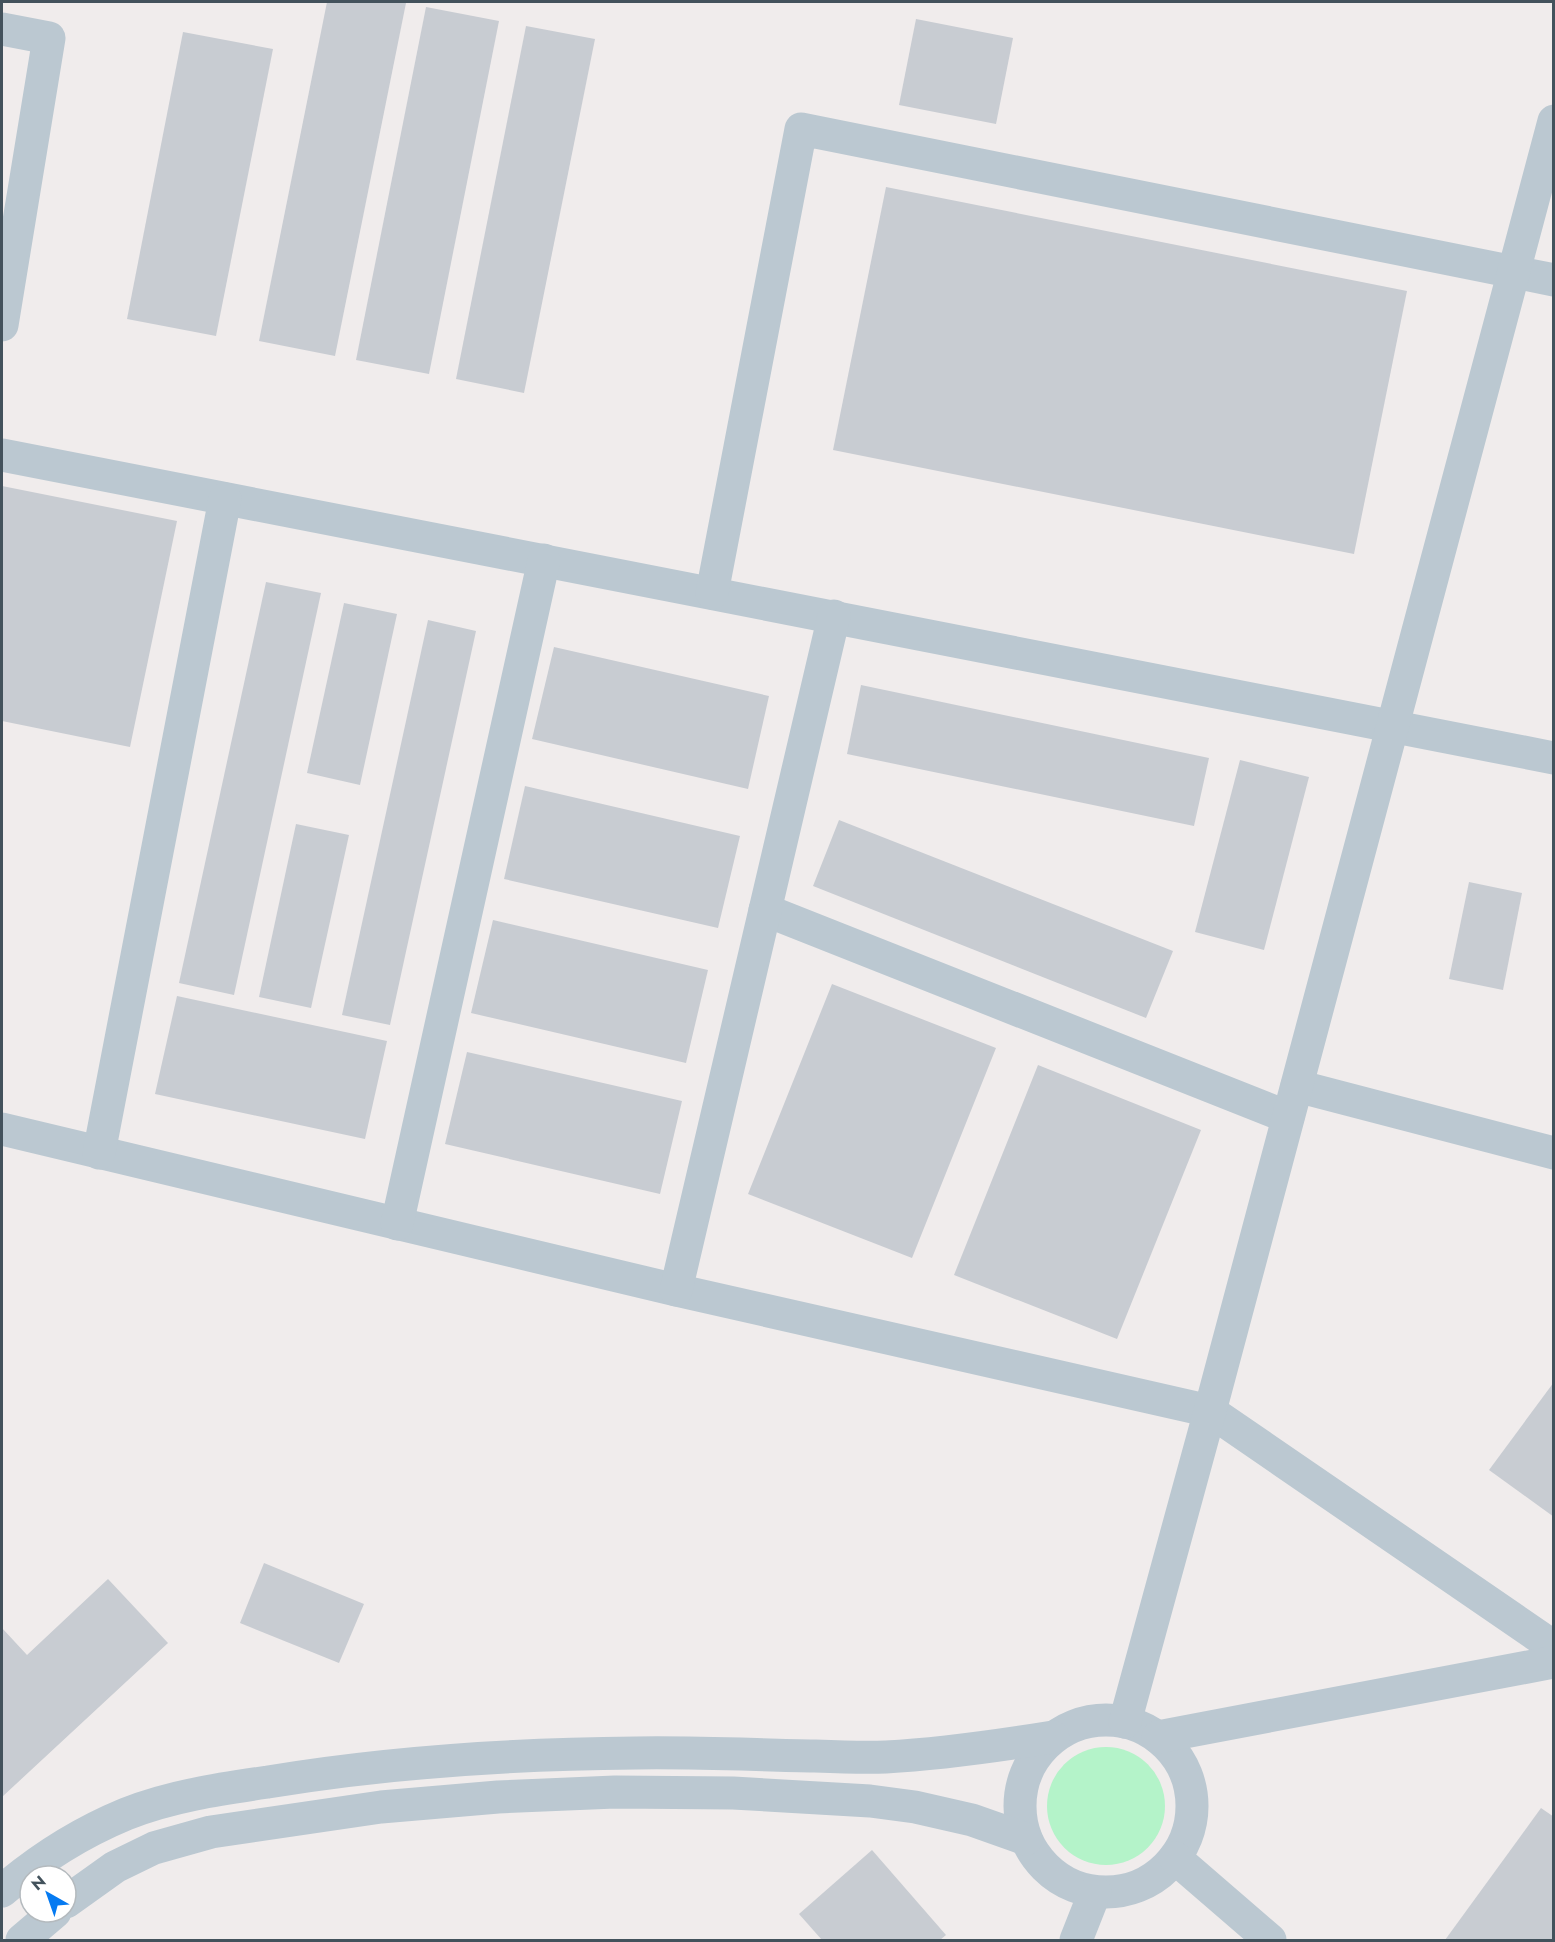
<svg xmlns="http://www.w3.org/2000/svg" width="1555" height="1942" font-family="Jost,sans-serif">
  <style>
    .green { fill: #b4f3c9 }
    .building { fill: #c8ccd2 }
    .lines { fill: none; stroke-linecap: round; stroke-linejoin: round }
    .street { stroke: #bbc8d1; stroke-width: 33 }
  </style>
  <rect width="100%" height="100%" fill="#f0ecec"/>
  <circle class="green" cx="1106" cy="1806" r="59"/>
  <g class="building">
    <polygon points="327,2 406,3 335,356 259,341"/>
    <polygon points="426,7 499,21 429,374 356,360"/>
    <polygon points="916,19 1013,38 996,124 899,105"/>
    <polygon points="526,26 595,39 524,393 456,379"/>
    <polygon points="183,32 273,49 216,336 127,319"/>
    <polygon points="886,187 1407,291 1354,554 833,450"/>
    <polygon points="2,486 177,521 130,747 2,721"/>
    <polygon points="266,582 321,593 234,995 179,983"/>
    <polygon points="344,603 397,614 360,785 307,773"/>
    <polygon points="428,620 476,631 390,1025 342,1015"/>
    <polygon points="554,647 769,696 748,789 532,739"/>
    <polygon points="861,685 1209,758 1194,826 847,754"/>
    <polygon points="1240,760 1309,777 1264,950 1195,932"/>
    <polygon points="525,786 740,836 718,928 504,879"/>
    <polygon points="839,820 1173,951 1146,1018 813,886"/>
    <polygon points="296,824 349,835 311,1008 259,997"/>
    <polygon points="1469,882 1522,893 1503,990 1449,979"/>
    <polygon points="493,920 708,970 686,1063 471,1013"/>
    <polygon points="832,984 996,1048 912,1258 748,1194"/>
    <polygon points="177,996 387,1041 365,1139 155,1094"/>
    <polygon points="467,1052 682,1101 660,1194 445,1144"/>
    <polygon points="1038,1065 1201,1130 1117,1339 954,1275"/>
    <polygon points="1554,1382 1554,1517 1489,1470"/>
    <polygon points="264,1563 364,1604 339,1663 240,1623"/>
    <polygon points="108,1579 168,1643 2,1797 2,1628 27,1655"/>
    <polygon points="1541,1808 1554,1817 1554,1940 1445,1940"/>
    <polygon points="872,1850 946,1935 940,1940 822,1940 799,1914"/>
  </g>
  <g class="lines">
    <g class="street">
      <polyline points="2,29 49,38 2,325"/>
      <polyline points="2,455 1554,758"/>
      <polyline points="712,593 801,129 1554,280"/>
      <polyline points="765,910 1288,1117"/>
      <polyline points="1297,1086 1554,1153"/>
      <polyline points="2,1129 676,1290 1210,1411 1554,1647"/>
      <polyline points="99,1153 225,499"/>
      <polyline points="397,1224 544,560"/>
      <polyline points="676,1290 834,616"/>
      <circle cx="1106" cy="1806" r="86"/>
      <polyline points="1125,1722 1210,1411 1554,121"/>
      <polyline points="1158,1737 1554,1662"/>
      <polyline points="1175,1858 1270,1940"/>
      <path d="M2 1891C39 1859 80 1833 126 1814 171 1796 220 1789 268 1782 389 1762 514 1754 636 1753 696 1752 756 1755 815 1756 839 1757 863 1758 886 1757 942 1754 997 1746 1053 1737"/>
      <polyline points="66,1902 115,1867 154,1848 211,1832 381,1807 498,1797 615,1792 733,1793 870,1801 915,1807 972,1820 1026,1839"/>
      <polyline points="22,1940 55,1912"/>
      <polyline points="1076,1940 1095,1892"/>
    </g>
  </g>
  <rect width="1555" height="1942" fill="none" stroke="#43525c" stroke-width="6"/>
  <g transform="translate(48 1894) rotate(320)"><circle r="28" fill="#ffffff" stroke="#b4babe" stroke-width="1.5"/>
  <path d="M0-4.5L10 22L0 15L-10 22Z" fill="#057af1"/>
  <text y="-9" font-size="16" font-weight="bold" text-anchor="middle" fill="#43525c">N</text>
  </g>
</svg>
